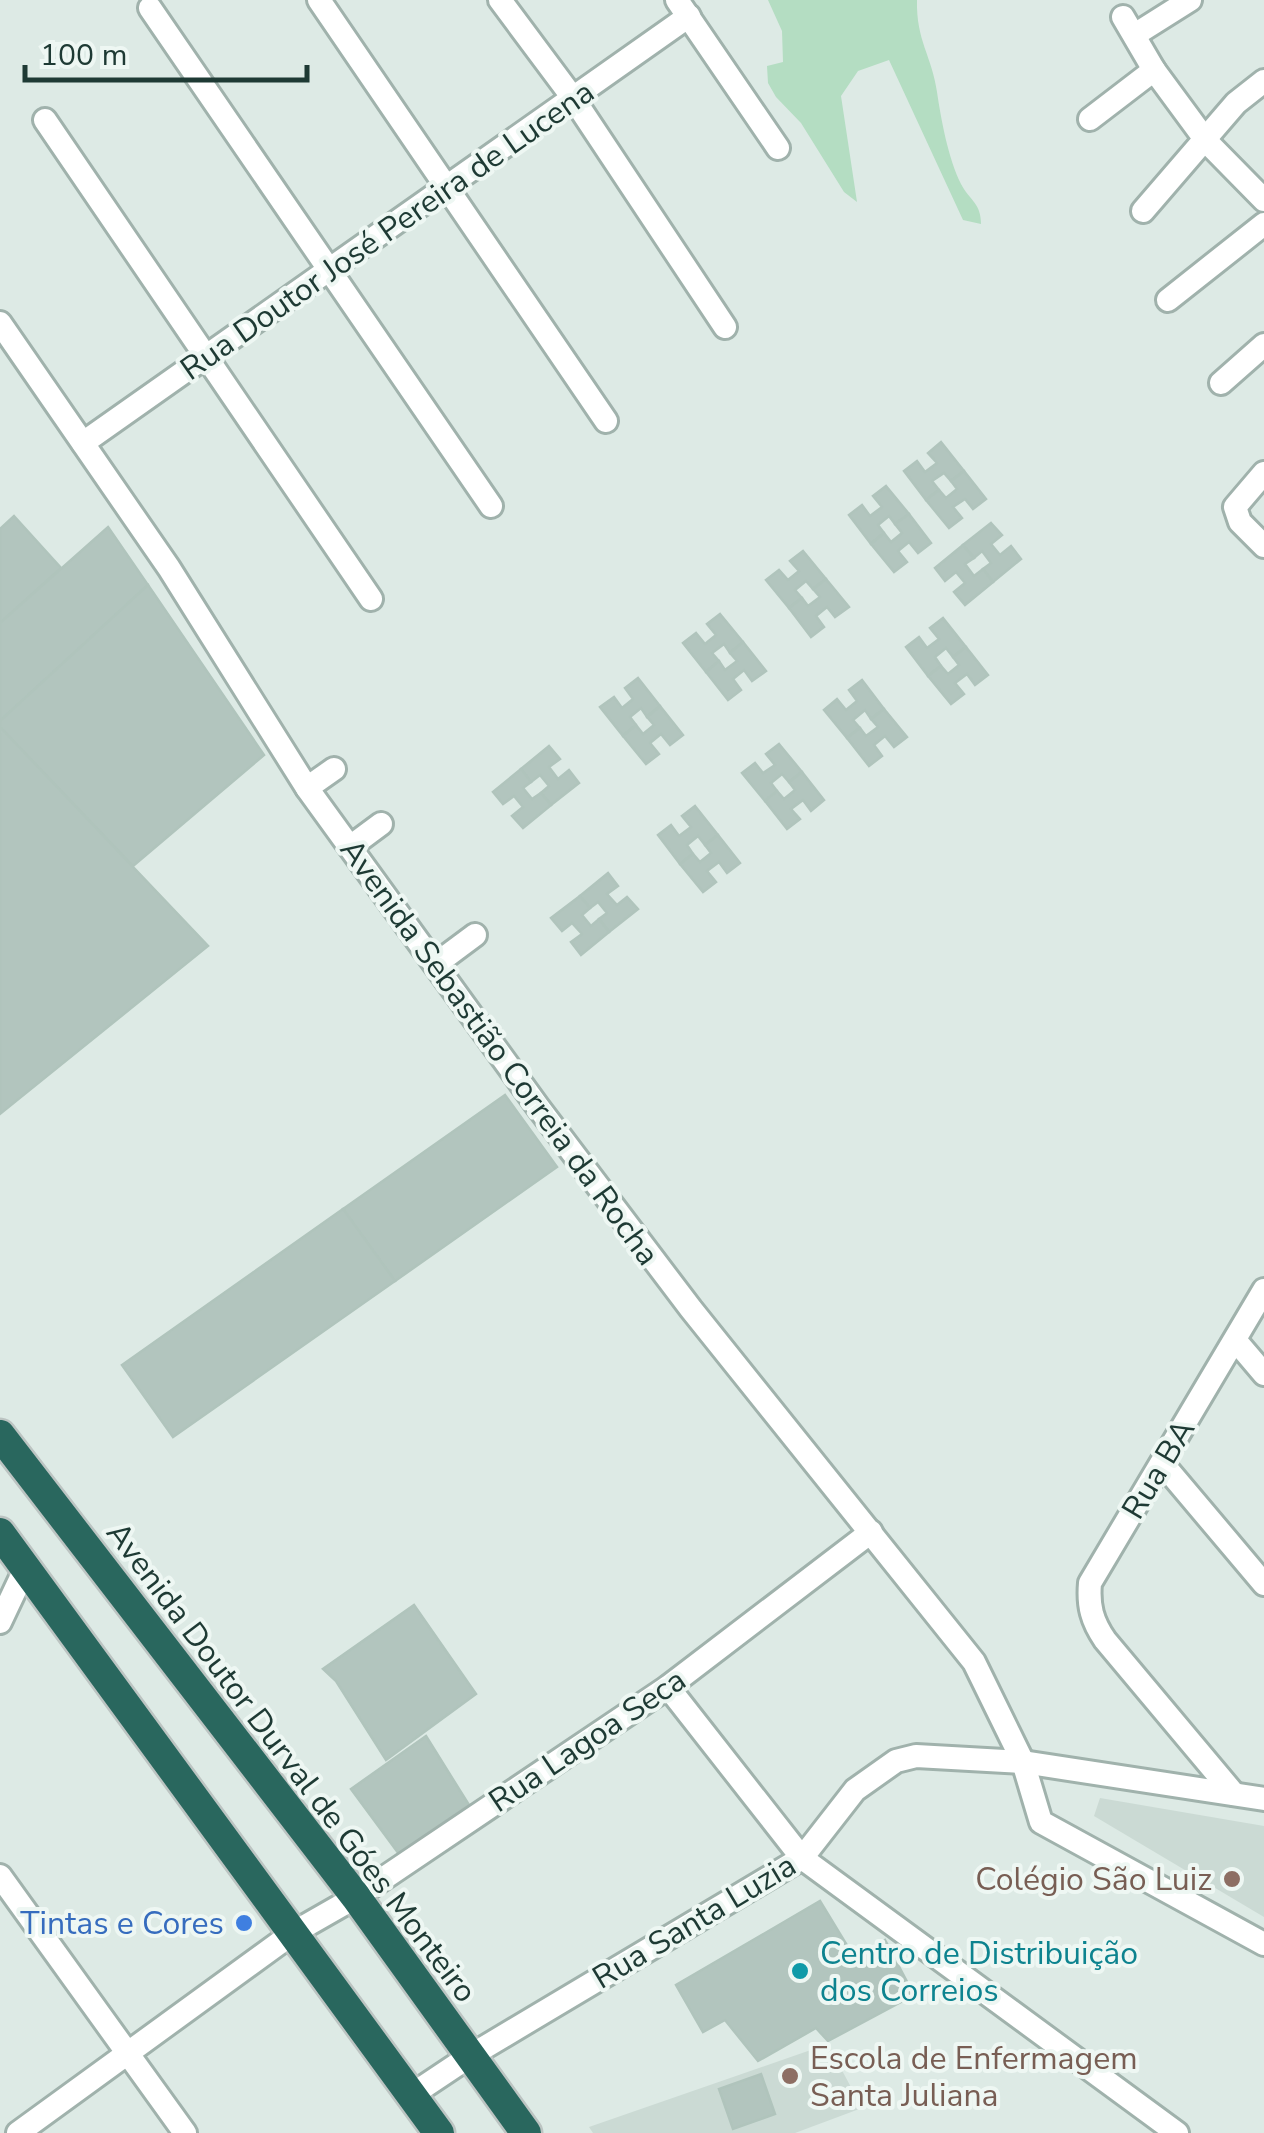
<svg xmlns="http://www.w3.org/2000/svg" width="1264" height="2133" font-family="'Nunito Sans',sans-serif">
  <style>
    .built { fill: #cbdad4 }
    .green { fill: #b4ddc2 }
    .building { fill: #b2c5be; stroke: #b0c4bc; stroke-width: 2.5 }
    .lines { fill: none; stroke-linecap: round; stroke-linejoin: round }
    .minor-casing { stroke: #a0b2ac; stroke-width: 28 }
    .highway-casing { stroke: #bcc4c2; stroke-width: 35 }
    .minor { stroke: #fff; stroke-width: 22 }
    .highway { stroke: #29675e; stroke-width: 30 }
    .education-dot { fill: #8d6e63; stroke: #eef7f3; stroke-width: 4 }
    .shop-dot { fill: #3f7fe0; stroke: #eef7f3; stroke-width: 4 }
    .culture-dot { fill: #0f9aa8; stroke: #eef7f3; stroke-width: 4 }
    .labels { text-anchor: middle; stroke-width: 8; stroke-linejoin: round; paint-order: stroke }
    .street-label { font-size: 32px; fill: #1e3a34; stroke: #eef7f3 }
    .education-label { font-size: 32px; fill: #785e54; stroke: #eef7f3; text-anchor: end }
    .shop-label { font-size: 32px; fill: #366cbe; stroke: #eef7f3; text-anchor: end }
    .culture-label { font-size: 32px; fill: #0d838f; stroke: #eef7f3; text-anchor: start }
  </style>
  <rect width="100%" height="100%" fill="#ddeae5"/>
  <g class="built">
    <polygon points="1100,1798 1264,1826 1264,1917 1094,1816"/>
    <polygon points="828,2044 862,2108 795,2133 593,2133 589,2127"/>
  </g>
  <path class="green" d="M768 0H917C916 41 932 56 937 92 941 119 948 158 961 184 970 201 981 203 981 224L963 220 889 60 858 71 841 96 857 202 844 192 801 123 776 97 768 83 767 66 783 62 782 31Z"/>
  <g class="building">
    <polygon points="941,442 964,471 951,481 944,473 932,481 939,490 926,500 904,471 917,461 925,472 937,463 928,453"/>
    <polygon points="964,471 986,499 973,509 965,499 953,507 962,518 949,528 926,500 939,490 946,498 957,489 951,481"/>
    <polygon points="886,486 909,514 895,524 889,516 878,525 884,533 871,544 849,515 862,505 870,516 882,507 873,496"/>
    <polygon points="909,514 931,543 918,553 909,542 898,551 907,562 894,572 871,544 884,533 891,542 902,533 895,524"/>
    <polygon points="14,516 61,568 0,623 0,529"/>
    <polygon points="991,523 1002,535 991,544 1000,555 1011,546 1021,559 993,582 983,569 991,563 982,551 974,558 963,545"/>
    <polygon points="108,527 148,585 0,721 0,623"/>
    <polygon points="963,545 974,558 965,564 974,576 983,569 993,582 965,605 954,592 965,583 956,572 945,581 935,568"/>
    <polygon points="803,551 826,579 813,589 806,581 795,590 802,598 789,608 766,580 779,570 788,580 799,571 790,561"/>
    <polygon points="826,579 849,607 835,617 827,607 816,616 824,627 811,637 789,608 802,598 808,606 820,597 813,589"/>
    <polygon points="148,585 264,755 133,866 0,727 0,721"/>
    <polygon points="720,614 743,642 730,653 724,644 712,653 719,661 706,672 683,643 696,633 705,644 716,635 707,624"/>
    <polygon points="943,618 966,647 953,657 946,648 935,657 941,666 928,676 906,647 919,637 927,648 939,639 930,628"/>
    <polygon points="743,642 766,671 752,681 744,670 733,679 741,690 728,700 706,672 719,661 725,670 737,661 730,653"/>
    <polygon points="966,647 988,675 975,685 967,674 955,683 964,694 951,704 928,676 941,666 948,674 959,665 953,657"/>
    <polygon points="638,678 660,706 647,717 641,708 630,717 636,725 623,736 600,707 614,697 622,708 633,699 625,688"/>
    <polygon points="862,680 884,709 871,719 865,710 853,720 860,728 847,738 824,710 837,699 846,710 857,701 849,690"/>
    <polygon points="660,706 683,735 670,745 661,734 650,743 659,754 646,764 623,736 636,725 643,734 654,725 647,717"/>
    <polygon points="884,709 907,737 894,747 885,736 874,745 882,756 869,766 847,738 860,728 866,736 878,727 871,719"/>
    <polygon points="0,727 208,946 0,1114"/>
    <polygon points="779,744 802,772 789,782 782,774 771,783 777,791 765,801 742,773 755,763 763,773 775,765 766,754"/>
    <polygon points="549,746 560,759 549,767 558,779 569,770 579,783 551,805 541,793 549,786 540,775 531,782 521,769"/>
    <polygon points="521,769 531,782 523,788 532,799 541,793 551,805 523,828 512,816 523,807 514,796 503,804 493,792"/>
    <polygon points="802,772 824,800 811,811 803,800 791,809 800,819 787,829 765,801 777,791 784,799 795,790 789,782"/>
    <polygon points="695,806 718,835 705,845 698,836 687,845 693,854 680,864 658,835 671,825 679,836 691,827 682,816"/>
    <polygon points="718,835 740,863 727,873 719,862 707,871 716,882 703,892 680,864 693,854 700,862 711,853 705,845"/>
    <polygon points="608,873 618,886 607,894 617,905 627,897 638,909 609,932 599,919 607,913 598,902 590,908 580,896"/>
    <polygon points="580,896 590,908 582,915 591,926 599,919 609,932 581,955 571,942 582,934 572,923 562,931 551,918"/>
    <polygon points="505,1095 557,1167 395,1281 343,1209"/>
    <polygon points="343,1209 395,1281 173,1437 122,1365"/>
    <polygon points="414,1605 476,1694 386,1760 336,1681 323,1669"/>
    <polygon points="426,1736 469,1805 399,1854 351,1789"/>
    <polygon points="820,1901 854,1957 885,1940 914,1995 828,2041 816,2028 758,2061 725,2020 703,2032 676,1985"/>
    <polygon points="761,2074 775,2114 733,2129 719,2089"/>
  </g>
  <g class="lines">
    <g class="minor-casing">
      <g id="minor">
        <polyline points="319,0 606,421"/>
        <polyline points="500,0 573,98 725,327"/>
        <polyline points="677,0 778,148"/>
        <polyline points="150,8 491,506"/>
        <polyline points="1123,17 1154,70 1207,142 1264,200"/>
        <polyline points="1136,34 1190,0"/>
        <polyline points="1090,119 1154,70"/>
        <polyline points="45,120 371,599"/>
        <polyline points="1143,211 1236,103 1264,81"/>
        <polyline points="1168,300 1264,224"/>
        <polyline points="0,323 169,568 307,788 538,1107 691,1309 974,1662 1023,1762 1041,1822 1264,1944"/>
        <polyline points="1221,383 1264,345"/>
        <polyline points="83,443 689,16"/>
        <polyline points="1264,473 1235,507 1240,522 1264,546"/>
        <polyline points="307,788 334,769"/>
        <polyline points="350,847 381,824"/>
        <polyline points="436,964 475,935"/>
        <polyline points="1236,1341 1264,1374"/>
        <polyline points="1162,1463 1264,1584"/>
        <polyline points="0,1622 26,1567"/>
        <polyline points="668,1687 802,1858 1177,2133"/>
        <path d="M1234 1794 1105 1640C1092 1621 1088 1606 1090 1583L1264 1290"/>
        <polyline points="0,1876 185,2133"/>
        <polyline points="410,2096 470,2056 802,1858 855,1790 896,1761 916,1756 1023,1762 1264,1799"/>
        <polyline points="18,2133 293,1933 356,1897 668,1687 871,1532"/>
      </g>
    </g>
    <g class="highway-casing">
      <g id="highway">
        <polyline points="0,1435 356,1897 526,2133"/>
        <polyline points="0,1533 439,2133"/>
      </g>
    </g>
    <use href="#minor" class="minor"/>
    <use href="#highway" class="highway"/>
  </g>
  <g class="education-dot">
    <circle cx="1232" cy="1879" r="10"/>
    <circle cx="790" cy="2076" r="10"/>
  </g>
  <circle class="shop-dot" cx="244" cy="1923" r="10"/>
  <circle class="culture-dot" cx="800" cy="1971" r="10"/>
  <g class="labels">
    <g class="street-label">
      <text transform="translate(387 230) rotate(-35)" y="11">Rua Doutor José Pereira de Lucena</text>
      <text transform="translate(500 1052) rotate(54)" y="11">Avenida Sebastião Correia da Rocha</text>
      <text transform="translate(1158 1469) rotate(-59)" y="11">Rua BA</text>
      <text transform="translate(587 1740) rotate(-34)" y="11">Rua Lagoa Seca</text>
      <text transform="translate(292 1762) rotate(53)" y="11">Avenida Doutor Durval de Góes Monteiro</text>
      <text transform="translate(694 1921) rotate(-31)" y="11">Rua Santa Luzia</text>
    </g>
    <g class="education-label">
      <text x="1212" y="1890">Colégio São Luiz</text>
      <text x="810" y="2069" text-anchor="start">Escola de Enfermagem<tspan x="810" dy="37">Santa Juliana</tspan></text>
    </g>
    <g class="shop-label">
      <text x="224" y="1934">Tintas e Cores</text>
    </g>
    <g class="culture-label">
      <text x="820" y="1964">Centro de Distribuição<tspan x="820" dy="37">dos Correios</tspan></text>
    </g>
  </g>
  <path d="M25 65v15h282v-15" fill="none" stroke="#1e3a34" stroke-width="5"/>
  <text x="40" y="65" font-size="30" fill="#1e3a34" stroke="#eef7f3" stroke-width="8" paint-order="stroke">100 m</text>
</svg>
